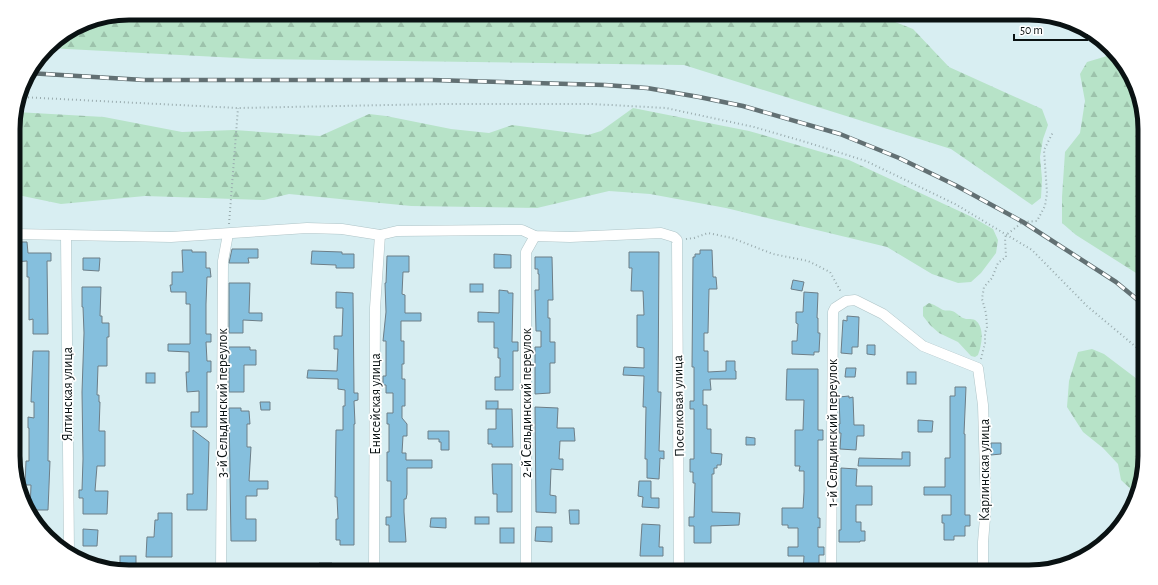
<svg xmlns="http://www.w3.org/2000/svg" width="1158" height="585" font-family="'Alegreya Sans',sans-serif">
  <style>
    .forest { fill: url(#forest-firs) }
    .building { fill: #85bfdd; stroke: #6d7e87 }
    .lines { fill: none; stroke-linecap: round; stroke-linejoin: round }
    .minor-casing { stroke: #afc4c7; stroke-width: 11 }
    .path { stroke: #99abae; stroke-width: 2; stroke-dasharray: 1 3; stroke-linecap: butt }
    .minor { stroke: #fff; stroke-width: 10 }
    .rail-casing { stroke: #627073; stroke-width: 4.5 }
    .rail { stroke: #fff; stroke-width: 3; stroke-dasharray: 9; stroke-linecap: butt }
    .labels { text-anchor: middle; stroke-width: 3.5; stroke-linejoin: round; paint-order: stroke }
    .street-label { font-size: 14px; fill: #0a1213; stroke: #fff }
    .rim { fill: none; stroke: #0a1213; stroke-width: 5 }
  </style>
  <defs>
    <pattern id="forest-firs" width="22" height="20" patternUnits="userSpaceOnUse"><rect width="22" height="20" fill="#b7e3c8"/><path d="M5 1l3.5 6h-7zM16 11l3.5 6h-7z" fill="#9cc2ab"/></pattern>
  </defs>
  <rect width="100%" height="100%" fill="#d8eef2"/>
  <g class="forest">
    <polygon points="129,13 838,13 855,18 885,18 913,29 949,67 1042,109 1048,125 1043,139 1040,157 1042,179 1041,198 1032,205 951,149 684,65 257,59 48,48 52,42 85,22"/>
    <polygon points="1107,56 1123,66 1139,103 1140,141 1144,151 1144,278 1076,235 1062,223 1062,197 1065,152 1080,133 1085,101 1080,74 1087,62"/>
    <polygon points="633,108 749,131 849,160 972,217 993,229 998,240 996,253 981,273 971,282 958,283 932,274 887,247 726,208 650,194 609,191 537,208 411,206 289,194 264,200 145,196 61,204 13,194 13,121 16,112 104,117 182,132 234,130 320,136 369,114 386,116 451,129 489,133 512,125 588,135 601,131"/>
    <path d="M929 303C935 305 938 307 943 310 946 311 949 310 952 311 956 312 959 316 963 318 967 320 971 318 975 320 985 327 982 345 978 355L975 357 971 356 958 342 939 333 930 325 923 316V307Z"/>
    <polygon points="1092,349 1104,354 1145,385 1145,456 1136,494 1121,480 1118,464 1103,448 1083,432 1067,407 1069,381 1078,352"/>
  </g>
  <g class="building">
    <polygon points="18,242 27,242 28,253 51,253 51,261 47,261 48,334 33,334 33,319 29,320 29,277 27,277 27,261 14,262 14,252 19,252"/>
    <polygon points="232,249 258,249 258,258 248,258 249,263 229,263"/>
    <polygon points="182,250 192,250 192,252 206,252 206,268 210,268 211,277 207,277 206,304 206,334 211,334 211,342 206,342 207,361 211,361 211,372 207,372 207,427 191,427 191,412 199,412 199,391 187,392 186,372 189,372 189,352 168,351 168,344 190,344 190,304 186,304 186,292 171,292 170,285 172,285 172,272 183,272"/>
    <polygon points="700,250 712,250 713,277 716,277 717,289 709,289 708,333 704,333 704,351 708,351 708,372 726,371 726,361 735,361 735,371 736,371 736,379 710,379 711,390 703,390 703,405 707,405 707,429 711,429 711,453 722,454 721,465 717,465 717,468 714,468 714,474 712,474 712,512 740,513 739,525 711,526 711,543 694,543 694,526 689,526 689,517 694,517 695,483 693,483 693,472 690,472 690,459 694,459 694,409 690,409 690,401 694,401 694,367 692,367 693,257 695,257 695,254 700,254"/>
    <polygon points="312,251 342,252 342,254 354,254 354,268 336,268 336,265 311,264"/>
    <polygon points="629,252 659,252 658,392 661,392 659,451 664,451 664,459 660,458 659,479 647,478 647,459 645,459 646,407 643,407 644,376 623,375 624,367 644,368 644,348 637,347 637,315 644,315 643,291 631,291 632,268 629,268"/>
    <polygon points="494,254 511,255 511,268 494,268"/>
    <polygon points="387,256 409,256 409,272 403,272 402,294 405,295 405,313 421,313 421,321 401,321 401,341 404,341 404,364 402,364 402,379 405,379 405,406 402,406 402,418 407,424 407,436 403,436 402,453 406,453 406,460 432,460 432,468 407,468 407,494 406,499 404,499 404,512 406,542 389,542 389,525 386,525 386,517 391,517 391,481 387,481 387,452 389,452 389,424 387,424 387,413 393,413 393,393 386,393 386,385 383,385 383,376 386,376 386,341 383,341 386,312 385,283 386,283"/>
    <polygon points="535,257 552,257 553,300 548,300 548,318 550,318 550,342 555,342 555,363 550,363 550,393 535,394 535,347 541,347 541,331 536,331 535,290 539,290 539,274 538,274 538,269 535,269"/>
    <polygon points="83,258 100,258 99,271 83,270"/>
    <polygon points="793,280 804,282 802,291 791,289"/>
    <polygon points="229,283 250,283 249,313 262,313 262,321 243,320 243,333 229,333"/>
    <rect x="470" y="284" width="13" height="8"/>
    <polygon points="82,287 101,287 100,316 102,316 102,323 109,323 109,337 107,337 107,366 98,366 97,395 99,395 99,402 100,402 99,431 105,431 105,466 97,466 95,491 108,491 107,514 83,514 83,498 79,498 79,490 82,490 83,459 82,392 84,333 83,307 82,307"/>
    <polygon points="499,290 508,291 508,293 513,293 512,342 518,342 518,351 513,351 513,390 495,390 495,377 500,377 500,358 498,358 498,348 494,348 494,322 478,322 478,312 499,313"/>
    <polygon points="336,292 353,293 354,393 358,393 358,400 354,401 355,424 354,424 354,545 340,545 340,540 336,540 336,519 338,519 337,497 335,497 336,430 343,430 343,406 345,406 345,390 338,389 338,379 307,378 308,370 337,371 338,349 334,349 334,336 342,336 343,308 336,308"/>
    <polygon points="804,292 818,293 817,318 818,318 818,333 820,333 819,352 814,352 814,355 792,354 792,341 797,341 798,324 796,323 796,312 803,312"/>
    <polygon points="847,316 859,317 858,347 852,347 852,354 841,353 843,320 847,321"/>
    <polygon points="867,345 875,345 875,355 867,354"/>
    <polygon points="229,347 250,347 250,350 256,350 256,365 244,365 244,392 229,392"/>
    <polygon points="33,351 49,351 48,461 50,461 48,510 30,510 31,485 25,485 26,461 29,461 29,428 28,428 28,417 34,418 34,402 31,402"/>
    <polygon points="846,368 856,368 855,377 845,377"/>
    <polygon points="787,369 818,369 818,430 823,430 823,440 818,440 818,518 820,518 820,528 818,527 818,547 824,547 824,555 819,555 819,571 803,571 804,556 788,556 788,547 798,547 798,528 788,528 788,525 782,525 782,508 803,508 804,492 804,471 799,471 800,466 795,466 795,430 803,430 804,400 786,400"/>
    <rect x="907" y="372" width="9" height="12"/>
    <rect x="146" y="373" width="9" height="10"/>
    <polygon points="955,387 966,387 964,434 965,434 965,515 970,515 970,526 965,526 965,536 954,536 954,540 944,540 944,523 942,523 942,515 951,515 951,495 924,495 924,487 945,487 945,458 950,458 950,396 955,396"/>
    <polygon points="849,396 849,398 853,397 854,425 864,425 864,436 857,436 856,450 840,449 841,433 839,433 839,424 840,424 839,397"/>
    <rect x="486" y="401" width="12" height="8"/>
    <polygon points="260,402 270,402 270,410 261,410"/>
    <polygon points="535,407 558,408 557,428 574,428 575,441 560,441 559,459 563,459 563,470 551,469 550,495 556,496 556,513 536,512"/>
    <polygon points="229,408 241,408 241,411 249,411 250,424 247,424 247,447 251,447 249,481 268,481 268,489 257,489 257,496 246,496 246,519 256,519 256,541 231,541"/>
    <polygon points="496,409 512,409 513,447 492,447 492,444 488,444 488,429 496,429"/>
    <polygon points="918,420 933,421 932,432 918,432"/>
    <polygon points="193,430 209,442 207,510 187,510 187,494 193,494"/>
    <polygon points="428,431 449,431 449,450 441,450 441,442 439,442 439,439 428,439"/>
    <polygon points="746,437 755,438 755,445 746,445"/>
    <polygon points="991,443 1001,443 1001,454 991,455"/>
    <polygon points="902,452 910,452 910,466 858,466 859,458 902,459"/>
    <polygon points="492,464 512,464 512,512 497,512 497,494 493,494"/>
    <polygon points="841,468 857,469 856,486 872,486 872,505 856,505 856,522 861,522 861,531 865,531 865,541 860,541 860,542 839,542 839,530 841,530"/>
    <polygon points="639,481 651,481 651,498 659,498 659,508 642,507 643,497 638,496"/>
    <polygon points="569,510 579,510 579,524 570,524"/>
    <polygon points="158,513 172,513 172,557 146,557 147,537 154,537 155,520 158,520"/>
    <rect x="475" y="517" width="14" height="7"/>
    <polygon points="431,518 446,518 446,528 430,527"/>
    <polygon points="642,524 660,525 659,547 663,547 663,556 640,556"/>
    <polygon points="536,527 552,527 552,542 535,541"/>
    <rect x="500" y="528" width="14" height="15"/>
    <polygon points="83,529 98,530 97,546 83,546"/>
    <rect x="120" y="556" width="16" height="12"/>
    <polygon points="319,563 332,563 333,572 319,572"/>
  </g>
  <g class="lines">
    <g class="minor-casing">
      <g id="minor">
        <polyline points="14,234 171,237 307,228 342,229 380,235 397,231 504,230 522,230 535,236 570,237 661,233 674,237 677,240 679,572"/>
        <polyline points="66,236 69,553"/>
        <polyline points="221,572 223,261 228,234"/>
        <polyline points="374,572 375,308 380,235"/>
        <polyline points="526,572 526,252 535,236"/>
        <polyline points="831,572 833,312 835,308 846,301 855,300 883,314 923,346 978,368 983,405 986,506 983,542 983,572"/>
      </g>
    </g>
    <g class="path">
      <polyline points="20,97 238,108 440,104 592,104 666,108 754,127 809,143 866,161 955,204 1032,250 1087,306 1142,352 1145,356"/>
      <polyline points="229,224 238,108"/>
      <polyline points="686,239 694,238 708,233 732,238 773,254 808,261 830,272 841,292"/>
      <polyline points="981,359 985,343 985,333 987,327 986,313 982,299 984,287 992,278 998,263 1006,257 1005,238 1006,235 1023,222 1037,221 1045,206 1047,193 1044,150 1053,132"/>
    </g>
    <use href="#minor" class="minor"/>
    <g class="rail-casing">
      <polyline id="rail" points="28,73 144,80 432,80 605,85 647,88 699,97 743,106 840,134 899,158 955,185 1023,222 1116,282 1145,306"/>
    </g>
    <use href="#rail" class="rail"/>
  </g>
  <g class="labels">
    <g class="street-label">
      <text transform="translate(67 394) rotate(-90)" y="5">Ялтинская улица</text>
      <text transform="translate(222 403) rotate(-90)" y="5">3-й Сельдинский переулок</text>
      <text transform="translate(526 403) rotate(-90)" y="5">2-й Сельдинский переулок</text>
      <text transform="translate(375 404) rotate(-90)" y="5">Енисейская улица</text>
      <text transform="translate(678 406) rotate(-91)" y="5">Поселковая улица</text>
      <text transform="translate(832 433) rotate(-90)" y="5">1-й Сельдинский переулок</text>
      <text transform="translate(984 470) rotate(-90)" y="5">Карлинская улица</text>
    </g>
  </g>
  <path d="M0 0H1158V585H0ZM129 20H1029A109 109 0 0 1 1138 129V456A109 109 0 0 1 1029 565H129A109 109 0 0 1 20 456V129A109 109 0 0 1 129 20Z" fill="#fff" fill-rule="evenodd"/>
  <path class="rim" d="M129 20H1029A109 109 0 0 1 1138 129V456A109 109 0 0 1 1029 565H129A109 109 0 0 1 20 456V129A109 109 0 0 1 129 20Z"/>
  <path d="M1014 34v6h73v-6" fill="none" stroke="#0a1213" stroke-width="2"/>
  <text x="1020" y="34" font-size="12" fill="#0a1213" stroke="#ffffff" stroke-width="3" paint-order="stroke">50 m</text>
</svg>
